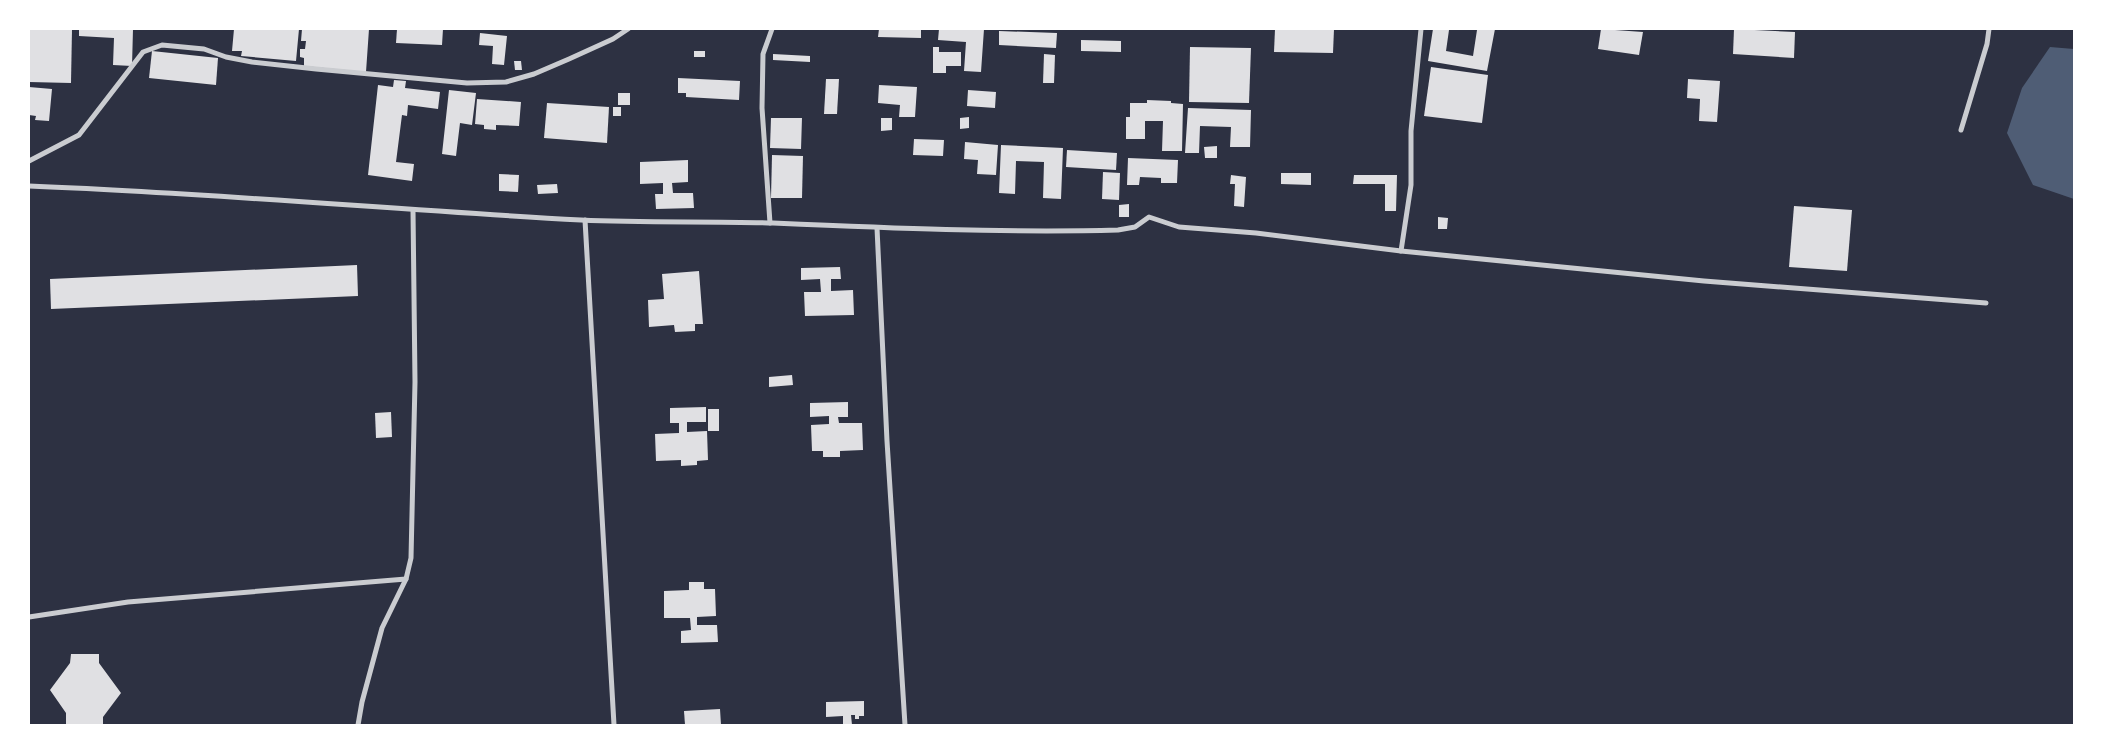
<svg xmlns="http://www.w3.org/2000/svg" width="2103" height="754" font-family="'Nunito Sans',sans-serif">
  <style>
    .water { fill: #4f5d75 }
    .building { fill: #e0e0e3 }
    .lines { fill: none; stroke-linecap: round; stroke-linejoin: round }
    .minor { stroke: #caccd0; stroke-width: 5 }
  </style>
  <rect width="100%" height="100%" fill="#2d3142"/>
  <polygon class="water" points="2050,47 2074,49 2074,199 2033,185 2007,133 2022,88"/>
  <g class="building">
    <polygon points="29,29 72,29 71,83 29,82"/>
    <polygon points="79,29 133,29 132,66 113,65 114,38 79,36"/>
    <polygon points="234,29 299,29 296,61 241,56 242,51 232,51"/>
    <polygon points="302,29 369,29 366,72 304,66 304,58 300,57 300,49 305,49 306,41 301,41"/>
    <polygon points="397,29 443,29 442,45 396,43"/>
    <polygon points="879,29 921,29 921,38 878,37"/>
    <polygon points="939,29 984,29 981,72 964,71 966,42 938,40"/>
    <polygon points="1275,29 1334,29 1333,53 1274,52"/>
    <polygon points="1433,29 1449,30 1446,51 1473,56 1477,30 1474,29 1495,29 1487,71 1428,61"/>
    <polygon points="1601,29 1643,32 1639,55 1598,49"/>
    <polygon points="1734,29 1795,32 1794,58 1733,54"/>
    <polygon points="999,31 1057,33 1056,48 999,45"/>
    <polygon points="480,33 507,36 504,65 492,64 493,46 479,45"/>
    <polygon points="1081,40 1121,41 1121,52 1081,51"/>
    <polygon points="933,47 939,47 939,52 961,52 961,66 946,66 946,73 933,73"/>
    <polygon points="1190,47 1251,48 1249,103 1189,102"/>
    <polygon points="152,51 218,58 216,85 149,78"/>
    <rect x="694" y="51" width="11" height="6"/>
    <polygon points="773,54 810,56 810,62 773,60"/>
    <polygon points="1044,54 1055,55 1054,83 1043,83"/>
    <polygon points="514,61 521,61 522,70 515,70"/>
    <polygon points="1431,67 1488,75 1482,123 1424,116"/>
    <polygon points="678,78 740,81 739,100 686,97 686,93 678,93"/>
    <polygon points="826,79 839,79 837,114 824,114"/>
    <polygon points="1688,79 1720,81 1717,122 1699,121 1700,99 1687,98"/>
    <polygon points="394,80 406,81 405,88 440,92 438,109 408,105 407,116 402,115 396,162 414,164 412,181 368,175 378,85 393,87"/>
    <polygon points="879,85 917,87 915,117 899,117 900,105 878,103"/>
    <polygon points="29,87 52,89 49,121 35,120 36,116 29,115"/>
    <polygon points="449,90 476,93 472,125 460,123 456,156 442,154"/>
    <polygon points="968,90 996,92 995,108 967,106"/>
    <rect x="618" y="93" width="12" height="12"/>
    <polygon points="477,99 521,102 519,126 496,125 496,130 484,129 484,125 475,124"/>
    <polygon points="1147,100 1171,101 1171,103 1183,104 1182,151 1162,151 1163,121 1145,121 1145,139 1126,139 1126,117 1130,117 1130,103 1147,103"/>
    <polygon points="547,103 609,107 607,143 544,138"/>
    <rect x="613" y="107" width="8" height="9"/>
    <polygon points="1188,108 1251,110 1250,147 1230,147 1231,127 1200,126 1199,153 1185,153"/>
    <polygon points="969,117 969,128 960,129 960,118"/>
    <polygon points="771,118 802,118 801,149 770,148"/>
    <polygon points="881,118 892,118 892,130 881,131"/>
    <polygon points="914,139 944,140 943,156 913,155"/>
    <polygon points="965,142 998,145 996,175 977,174 978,160 964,159"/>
    <polygon points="1001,145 1063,148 1061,199 1043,198 1044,162 1016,161 1015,194 999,193"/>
    <polygon points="1217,146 1217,158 1205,158 1204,147"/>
    <polygon points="1067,150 1117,153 1116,170 1066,167"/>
    <polygon points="772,155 803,156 802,198 771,198"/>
    <polygon points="1128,158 1178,160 1177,183 1161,183 1161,178 1140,177 1139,185 1127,185"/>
    <polygon points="688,160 688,182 672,183 673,193 693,193 694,208 656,209 655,194 663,194 663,183 640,184 640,162"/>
    <polygon points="1103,172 1120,173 1119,200 1102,199"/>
    <polygon points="1281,173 1311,173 1311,185 1281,184"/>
    <polygon points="499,174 519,175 518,192 499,191"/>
    <polygon points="1231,175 1246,177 1244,207 1234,206 1235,184 1230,184"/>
    <polygon points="1354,175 1397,175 1396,211 1385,211 1385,184 1353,184"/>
    <polygon points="557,184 558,193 538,194 537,185"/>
    <polygon points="1129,204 1129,217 1119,217 1119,205"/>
    <polygon points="1794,206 1852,210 1847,271 1789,267"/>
    <polygon points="1438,217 1448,218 1447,229 1438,229"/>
    <polygon points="357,265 358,296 51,309 50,279"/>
    <polygon points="840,267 841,279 831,279 831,291 853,290 854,315 805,316 804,292 821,292 820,279 801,280 801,268"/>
    <polygon points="699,271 703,324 695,324 695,331 675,332 674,325 649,327 648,300 664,299 662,274"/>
    <polygon points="792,375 793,385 769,387 769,377"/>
    <polygon points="848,402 848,417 838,417 839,423 862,423 863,450 840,451 840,457 823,457 823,451 812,451 811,425 829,424 829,416 810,417 810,403"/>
    <polygon points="706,407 706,422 687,422 687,432 707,431 708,460 697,461 697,465 681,466 681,460 656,461 655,434 679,433 679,423 670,423 670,408"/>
    <rect x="708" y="409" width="11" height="22"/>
    <polygon points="391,412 392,437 376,438 375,413"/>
    <polygon points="689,582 704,582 704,589 715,589 716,616 697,617 697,625 717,625 718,642 681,643 681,631 691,630 690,618 664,618 664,591 689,590"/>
    <polygon points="71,654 99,654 99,663 121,693 103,717 103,725 66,725 66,713 50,690 70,663"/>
    <polygon points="864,701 864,716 859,716 859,719 855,719 855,715 851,715 852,725 843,725 843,716 826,717 826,702"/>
    <polygon points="720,709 721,725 685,725 684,711"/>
  </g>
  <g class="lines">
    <g class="minor">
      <polyline points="1961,130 1987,44 1989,29"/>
      <polyline points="29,161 79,135 143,52 162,45 204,49 226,57 252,62 316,69 467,83 506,82 534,74 569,59 613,39 628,29"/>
      <path d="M29 186C213 193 397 210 581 220 645 223 709 221 773 223 888 228 1004 233 1118 230L1135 227 1149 217 1179 227 1256 233 1401 251 1704 281 1986 303"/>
      <polyline points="585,220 614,725"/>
      <polyline points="770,223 762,108 763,54 772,29"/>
      <polyline points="877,228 887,441 905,725"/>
      <polyline points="1401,251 1411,185 1411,131 1421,29"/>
      <polyline points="29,617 128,602 406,579"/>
      <polyline points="358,725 362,702 382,628 406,579 411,558 415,382 413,210"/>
    </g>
  </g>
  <rect width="2103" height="754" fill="none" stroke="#ffffff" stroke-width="60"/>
</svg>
